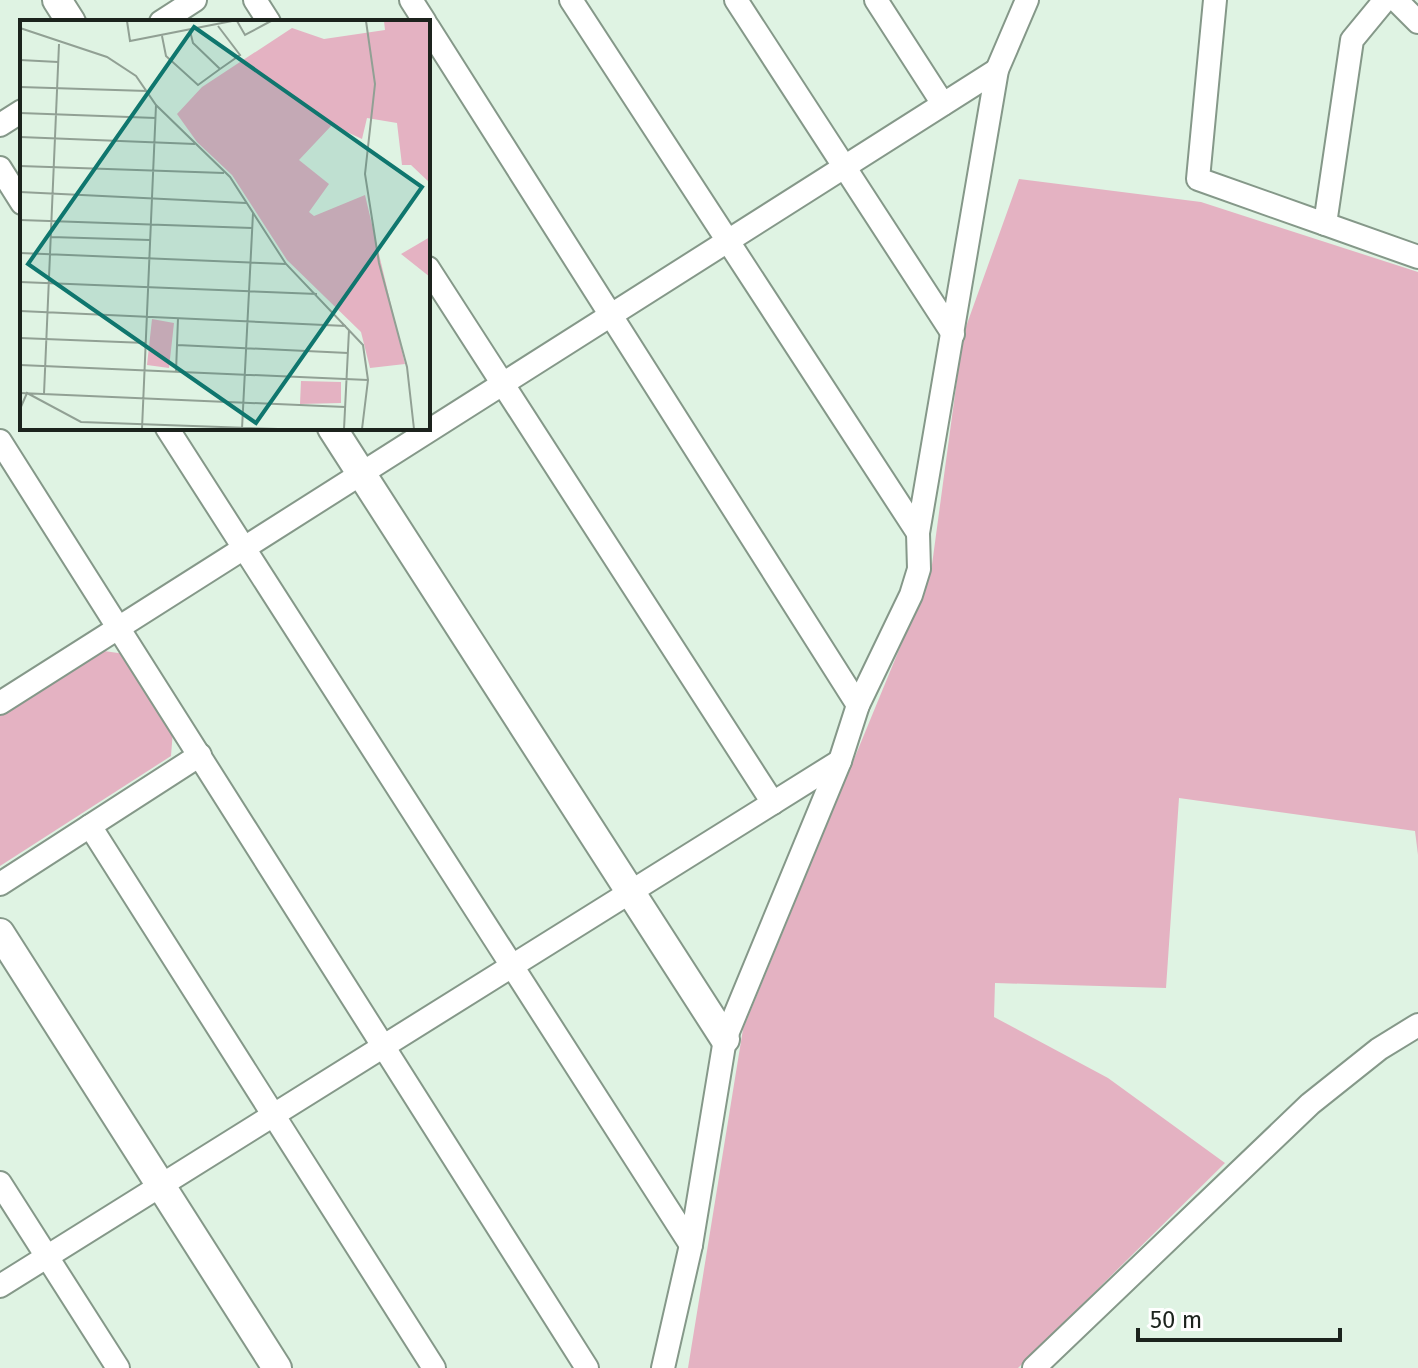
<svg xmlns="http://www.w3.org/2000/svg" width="1418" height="1368" font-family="'Fira Sans',sans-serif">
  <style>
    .green { fill: #e4b2c2 }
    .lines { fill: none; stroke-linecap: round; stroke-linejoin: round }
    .minor-casing { stroke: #859889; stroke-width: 26 }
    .tertiary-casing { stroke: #859889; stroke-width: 32 }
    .minor { stroke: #fff; stroke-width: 22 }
    .tertiary { stroke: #fff; stroke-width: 28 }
    .inset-road { fill: none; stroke: #91a094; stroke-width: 2 }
    .view { fill: #0f766e; fill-opacity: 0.15; stroke: #0f766e; stroke-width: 4 }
    .inset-edge { fill: none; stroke: #1c231d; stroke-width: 4 }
  </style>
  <rect width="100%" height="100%" fill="#dff3e3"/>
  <g class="green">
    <polygon points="1019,179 1201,202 1418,272 1418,855 1415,831 1179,798 1166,988 995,983 994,1017 1108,1078 1225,1163 1018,1368 688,1368 743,1029 931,572 963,335"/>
    <polygon points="104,651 125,654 173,730 171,756 0,866 0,716"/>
  </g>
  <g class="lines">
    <g class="minor-casing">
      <g id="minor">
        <polyline points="255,0 269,22"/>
        <polyline points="411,0 425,22"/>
        <polyline points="571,0 918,533"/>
        <polyline points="736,0 953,334"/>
        <polyline points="876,0 943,104"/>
        <polyline points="1215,0 1198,179 1325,224 1352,40 1385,0"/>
        <polyline points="1396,0 1418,22"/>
        <polyline points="161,22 195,0"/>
        <polyline points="428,27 858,705"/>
        <polyline points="0,125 22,111"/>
        <polyline points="0,168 22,203"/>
        <polyline points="1325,224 1418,257"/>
        <polyline points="428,268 773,803"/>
        <polyline points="167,428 691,1245"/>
        <polyline points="0,441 587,1368"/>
        <polyline points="0,703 997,70"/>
        <polyline points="90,826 434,1368"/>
        <polyline points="0,884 200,755"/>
        <polyline points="0,1183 118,1368"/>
        <polyline points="0,1286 840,761"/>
        <polyline points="663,1368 691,1245 725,1039 840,761 858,705 911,595 919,569 918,533 997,70 1027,0"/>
        <polyline points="1034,1368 1310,1104 1379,1049 1418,1025"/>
      </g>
    </g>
    <g class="tertiary-casing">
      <g id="tertiary">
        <polyline points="57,0 71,22"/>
        <polyline points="332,428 725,1039"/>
        <polyline points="0,933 277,1368"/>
      </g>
    </g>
    <use href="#minor" class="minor"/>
    <use href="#tertiary" class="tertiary"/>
  </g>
  <g transform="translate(20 20)">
    <rect width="410" height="410" fill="#dff3e3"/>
    <path d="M364 1H410V163L391 145H382L377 103 347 98 342 119 312 105 279 140 309 164 289 192 294 196 345 175 385 344 350 348 341 312 267 240 212 155 177 122 157 94 182 67 272 8 304 19 365 10ZM410 217V257L381 234ZM132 299 154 303 149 348 127 345ZM281 361 321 362V383L280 384Z" fill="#e4b2c2"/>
    <path class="inset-road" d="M107 1 110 21 212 1M217 1 225 15 251 1M346 1 355 64 345 154 359 243 387 347 394 409M198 6 220 35 200 49M0 8 87 37 116 56 136 85 210 157 266 244 343 325 348 360 342 409M142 16 146 36 178 65 200 49 173 23 170 11M0 40 38 42M0 67 127 71M0 93 136 98M0 117 175 124M0 146 204 153M0 172 226 183M0 200 232 208M31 217 130 220M0 233 266 244M0 262 297 274M0 291 326 306M0 318 126 323M157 325 328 333M0 345 348 360M156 352 158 298M0 373 325 387M24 374 39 24M0 389 7 373 61 402 258 409M122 409 136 85M222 409 233 193M324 409 329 310"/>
    <path class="view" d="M174 7 402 167 236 403 8 244Z"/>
    <rect width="410" height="410" class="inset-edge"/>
  </g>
  <path d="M1138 1328v12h202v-12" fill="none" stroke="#1c231d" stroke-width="4"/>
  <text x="1150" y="1328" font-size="24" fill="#1c231d" stroke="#ffffff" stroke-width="6" paint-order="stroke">50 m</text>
</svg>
